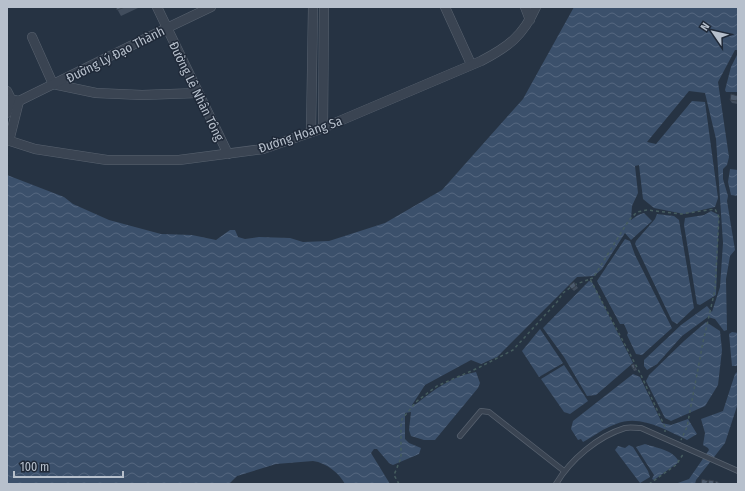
<svg xmlns="http://www.w3.org/2000/svg" width="745" height="491" font-family="'Fira Sans Condensed',sans-serif">
  <style>
    .water { fill: url(#water-waves) }
    .lines { fill: none; stroke-linecap: round; stroke-linejoin: round }
    .lane-casing { stroke: #58626f; stroke-width: 6 }
    .street-casing { stroke: #58626f; stroke-width: 10 }
    .path { stroke: #465d60; stroke-width: 1.5; stroke-dasharray: 3 3; stroke-linecap: butt }
    .lane { stroke: #3a4452; stroke-width: 4.5 }
    .street { stroke: #3a4452; stroke-width: 9 }
    .wall { fill: #414d5d }
    .building { fill: #4c5a6c; stroke: #353f4c }
    .labels { text-anchor: middle; stroke-width: 3; stroke-linejoin: round; paint-order: stroke }
    .street-label { font-size: 13px; fill: #b7c0cc; stroke: #1f2938 }
  </style>
  <defs>
    <pattern id="water-waves" width="16" height="10" patternUnits="userSpaceOnUse"><rect width="16" height="10" fill="#3b506b"/><path d="M0 5q4-4 8 0t8 0" fill="none" stroke="#55677f"/></pattern>
  </defs>
  <rect width="100%" height="100%" fill="#263343"/>
  <g class="water">
    <path d="M574 7H738V50H735L718 82 729 157 727 165 723 169V179L728 196 727 201 735 250 730 256 726 279 727 330 724 331 715 319 708 317 682 336 657 364 647 370 644 366V360L681 325 707 306 712 312 720 287 723 243 716 139 705 93 689 91 647 142 656 144 692 101 705 102 718 198 715 207 684 214 654 208 643 199 639 165 635 166 638 193 632 206 631 220 638 215 644 213 652 221 631 240 625 233 602 269 594 276 577 277 497 357 481 364 471 360 425 385 412 405 416 404C435 389 452 376 476 372L480 383 478 388 435 440H424L411 436 409 430 411 412 405 413V439L409 443 421 448 419 454 393 465 389 463 377 449H374L371 453 390 484H345C339 473 327 463 313 461L276 464 237 476 229 484H7V175L64 197 73 204 109 220 161 234 192 235 216 240 230 230H235L238 237 245 239 259 237 290 238 303 242 329 241 385 223 442 190 523 99Z"/>
    <polygon points="737,55 738,56 738,92 726,92 725,90 731,67"/>
    <polygon points="730,169 738,170 738,196 731,195 728,182"/>
    <polygon points="711,211 719,215 716,295 700,305 697,304 684,225 685,218 704,215"/>
    <polygon points="657,214 674,216 679,220 694,308 677,324 672,321 635,244 636,241 655,219"/>
    <polygon points="625,239 630,241 635,255 672,328 642,355 636,354 627,335 628,333 624,324 620,324 597,281"/>
    <polygon points="589,281 592,282 633,363 596,395 587,396 564,357 543,328"/>
    <polygon points="706,322 720,331 722,350 718,385 705,406 671,421 665,418 646,381 649,375 684,341"/>
    <polygon points="540,329 563,363 539,377 522,351"/>
    <polygon points="732,332 738,333 738,366 732,366 729,334"/>
    <polygon points="564,365 588,401 570,414 564,412 541,379"/>
    <polygon points="738,371 738,403 725,443 696,480 695,484 675,484 689,479 709,450 708,448 703,445 705,433 701,419 723,411 735,374"/>
    <path d="M633 374 640 377 662 423 671 425 688 419 697 434 687 440C666 430 640 414 616 424 604 428 594 436 583 442L581 439 578 440 571 429 573 421Z"/>
    <path d="M645 444C656 448 674 450 679 462L654 480 652 479 654 475 636 447Z"/>
    <polygon points="629,445 633,447 648,471 650,477 640,483 615,450 618,446 625,448"/>
  </g>
  <g class="lines">
    <g class="lane-casing">
      <g id="lane">
        <polyline points="460,436 481,411 489,412 564,471"/>
        <path d="M556 484C570 460 598 436 625 428 630 427 636 428 641 428L738 471"/>
      </g>
    </g>
    <g class="street-casing">
      <g id="street">
        <polyline points="157,7 228,154"/>
        <polyline points="445,7 471,64"/>
        <polyline points="525,7 530,20"/>
        <polyline points="32,37 53,84 96,93 142,95 198,93"/>
        <polyline points="7,91 11,99 19,101"/>
        <polyline points="19,101 167,28 211,7"/>
        <polyline points="7,113 11,99"/>
        <polyline points="323,128 324,7"/>
        <polyline points="311,132 313,7"/>
        <path d="M7 140 35 149 107 160H179L263 149 323 128 481 61C508 47 523 36 536 7"/>
        <polyline points="9,141 19,101"/>
      </g>
    </g>
    <g class="path">
      <polyline points="590,279 593,278 629,220 637,212 647,210 681,214 715,209 719,217 715,290 703,342 687,427 681,440"/>
      <polyline points="574,285 590,279 640,373 665,427 665,432"/>
      <polyline points="399,484 394,475 401,458 401,426 402,419 417,401 437,386 478,368 513,350 557,302 563,293 571,287"/>
      <polyline points="649,484 676,465 684,453"/>
    </g>
    <use href="#lane" class="lane"/>
    <use href="#street" class="street"/>
  </g>
  <g class="wall">
    <polygon points="116,7 138,7 138,8 121,16"/>
    <polygon points="738,96 738,104 732,103 730,100"/>
    <polygon points="574,282 578,288 574,291 569,286"/>
    <polygon points="634,364 637,370 634,371 633,369"/>
  </g>
  <g class="building">
    <polygon points="116,7 125,7 117,10"/>
    <polygon points="731,94 738,96 737,101 730,100"/>
    <polygon points="574,282 576,286 572,289 569,286"/>
    <polygon points="634,364 635,368 633,369 631,365"/>
    <polygon points="702,479 708,481 706,484 701,484"/>
    <polygon points="709,480 714,481 713,484 708,484"/>
    <polygon points="716,481 721,484 715,484"/>
  </g>
  <g class="labels">
    <g class="street-label">
      <text transform="translate(115 54) rotate(-27)" y="5">Đường Lý Đạo Thành</text>
      <text transform="translate(197 91) rotate(64)" y="5">Đường Lê Nhân Tông</text>
      <text transform="translate(300 134) rotate(-19)" y="5">Đường Hoàng Sa</text>
    </g>
  </g>
  <rect width="745" height="491" fill="none" stroke="#b7c0cc" stroke-width="16"/>
  <g transform="translate(713 32) rotate(304)" stroke="#1f2938" stroke-width="3" paint-order="stroke">
  <path d="M0-3L7 15L0 10L-7 15Z" fill="#b7c0cc"/>
  <text y="-6" font-size="11" font-weight="bold" text-anchor="middle" fill="#b7c0cc">N</text>
  </g>
  <path d="M14 471v6h109v-6" fill="none" stroke="#b7c0cc" stroke-width="2"/>
  <text x="20" y="471" font-size="12" fill="#b7c0cc" stroke="#1f2938" stroke-width="3" paint-order="stroke">100 m</text>
</svg>
